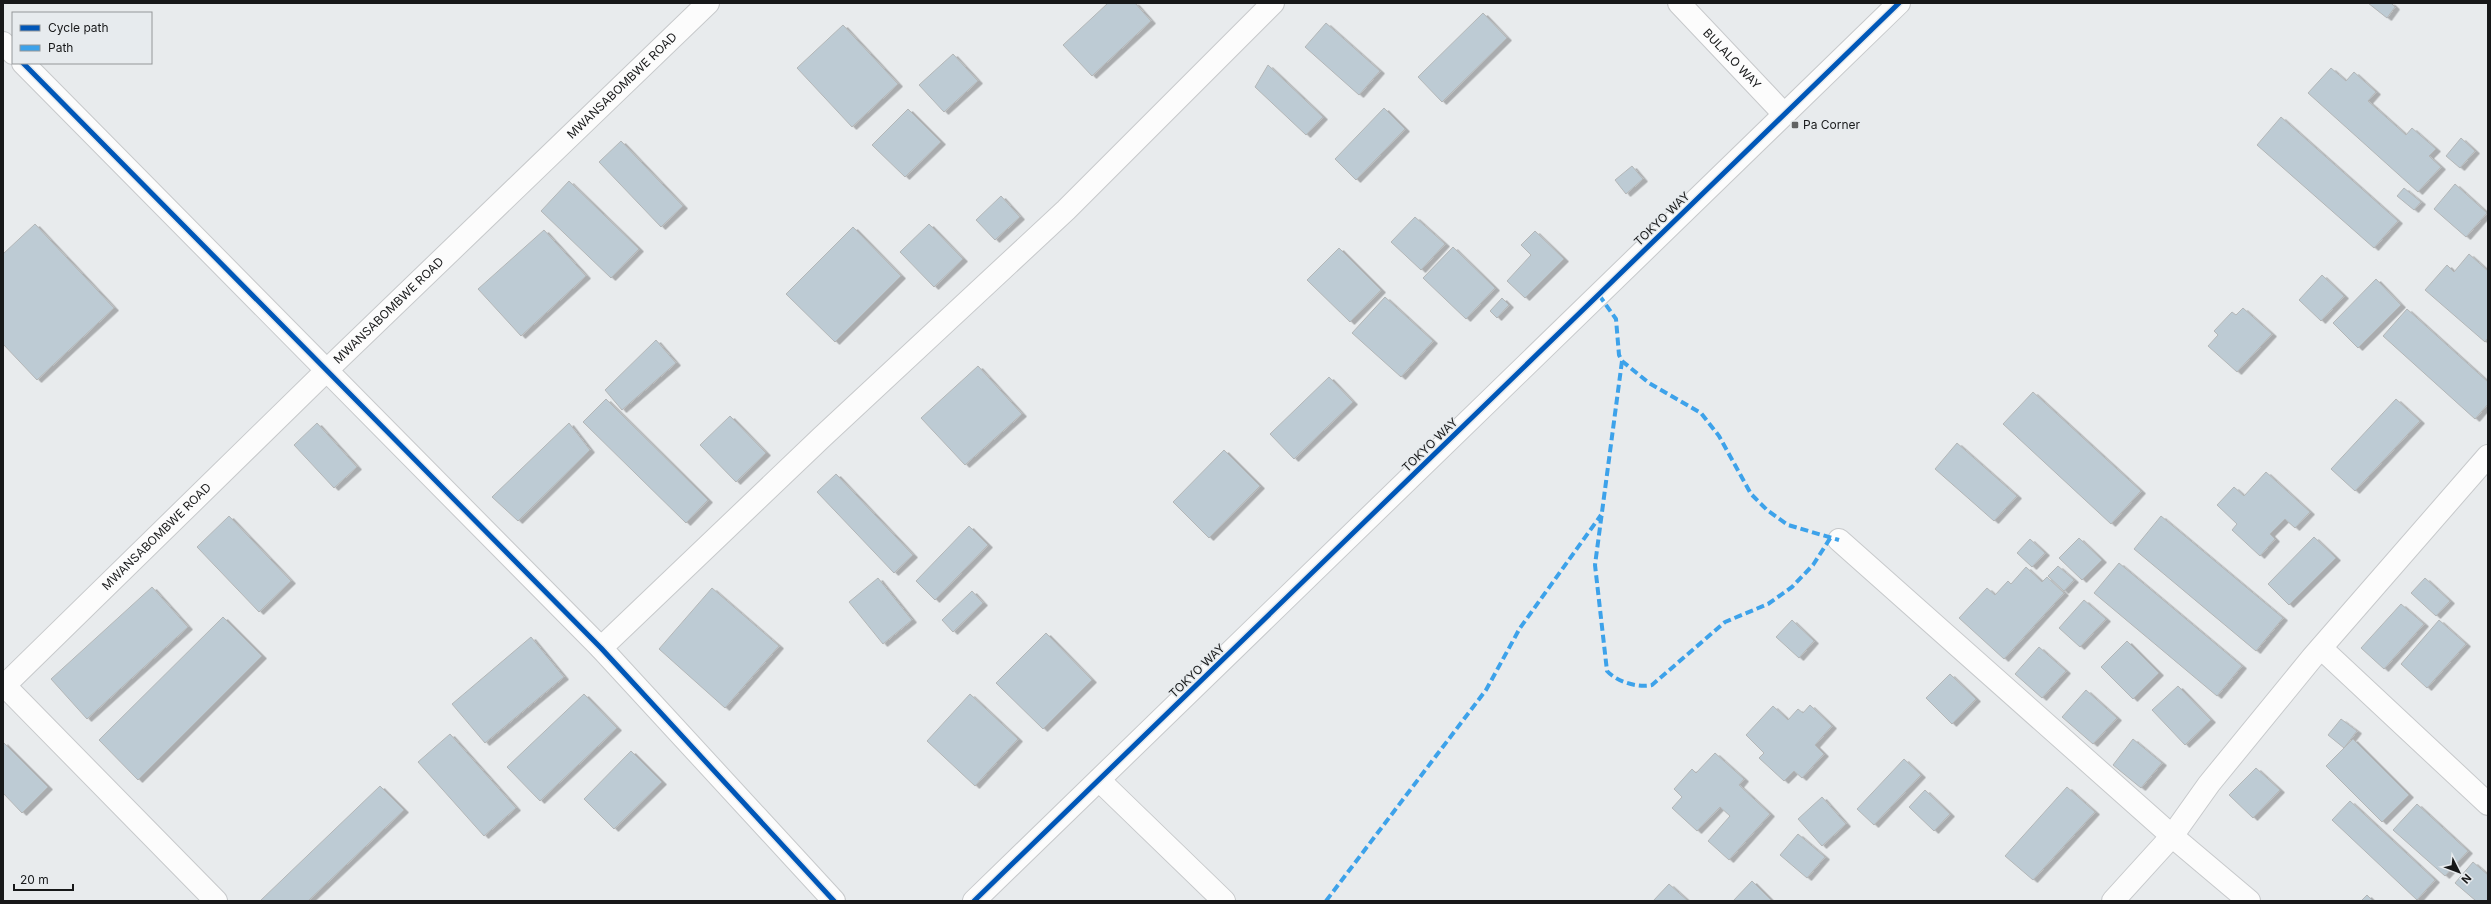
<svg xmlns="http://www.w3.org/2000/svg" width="2491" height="904" font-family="Inter,sans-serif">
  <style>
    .building { fill: #bdcbd4; stroke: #b3b6b7; filter: url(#shadow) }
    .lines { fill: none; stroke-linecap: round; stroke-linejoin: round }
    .minor-casing { stroke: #c7c9cb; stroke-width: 24 }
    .minor { stroke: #fcfcfc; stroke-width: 22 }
    .quiet { stroke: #3da2ea; stroke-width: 4; stroke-dasharray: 8 4; stroke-linecap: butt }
    .cycleway-casing { stroke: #e7ebee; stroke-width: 8 }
    .cycleway { stroke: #0057b8; stroke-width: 5 }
    .poi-dot { fill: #606263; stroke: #e7ebee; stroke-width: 1.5 }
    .labels { text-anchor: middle; stroke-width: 3; stroke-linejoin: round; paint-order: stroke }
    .street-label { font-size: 12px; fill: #171819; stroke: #e7ebee }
    .poi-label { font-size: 12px; fill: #171819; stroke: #e7ebee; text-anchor: start }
  </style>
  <defs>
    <filter id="shadow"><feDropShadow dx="4.5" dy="2.5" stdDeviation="0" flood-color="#0004"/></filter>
  </defs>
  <rect width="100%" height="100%" fill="#e8ebed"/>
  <g class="building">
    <polygon points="1108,3 1135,3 1151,21 1092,76 1063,45"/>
    <polygon points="2368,3 2391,3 2395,7 2387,18"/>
    <polygon points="1483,13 1507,38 1442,102 1418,77"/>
    <polygon points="1326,23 1380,71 1359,95 1305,47"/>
    <polygon points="843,25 898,84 852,127 797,68"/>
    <polygon points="953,54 978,81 944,112 919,85"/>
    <polygon points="1268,65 1323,117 1306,135 1255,87"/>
    <polygon points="2331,68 2346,81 2354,72 2376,92 2368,101 2406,135 2412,128 2436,149 2429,156 2441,167 2418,192 2308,93"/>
    <polygon points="1384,108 1405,129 1356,180 1335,159"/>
    <polygon points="908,109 941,142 905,177 872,145"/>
    <polygon points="2281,117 2398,221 2374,248 2257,145"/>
    <polygon points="2461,138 2475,151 2460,168 2446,156"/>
    <polygon points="621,141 683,206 661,227 599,162"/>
    <polygon points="1632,166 1643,179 1626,194 1615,180"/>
    <polygon points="569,181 639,249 611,278 541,211"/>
    <polygon points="2455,184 2487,213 2466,237 2434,209"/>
    <polygon points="2404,188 2421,202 2414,210 2397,196"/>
    <polygon points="1001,196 1020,217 995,240 976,220"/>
    <polygon points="1415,217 1445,244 1421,270 1391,242"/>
    <polygon points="35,224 114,308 37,380 3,344 3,254"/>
    <polygon points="929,224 963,259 934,287 900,252"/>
    <polygon points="853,227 901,276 835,342 786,294"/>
    <polygon points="544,230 586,276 521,336 478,289"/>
    <polygon points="1535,231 1564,259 1525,298 1507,281 1531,255 1521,245"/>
    <polygon points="1453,247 1495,288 1466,319 1423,278"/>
    <polygon points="1339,248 1381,290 1350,322 1307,280"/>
    <polygon points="2469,254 2488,271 2488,338 2485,342 2425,290 2447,265 2454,272"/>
    <polygon points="2322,275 2344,296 2321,321 2299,300"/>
    <polygon points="2376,279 2401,305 2358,348 2333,323"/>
    <polygon points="1385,297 1433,341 1401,377 1352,333"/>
    <polygon points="1502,298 1509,305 1497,318 1490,311"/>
    <polygon points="2243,308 2272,334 2237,372 2208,346 2218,335 2214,331 2232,312 2236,315"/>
    <polygon points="2407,309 2488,382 2488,404 2475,419 2383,336"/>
    <polygon points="656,340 676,363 622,410 605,390"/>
    <polygon points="978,366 1022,414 965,465 921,418"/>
    <polygon points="1329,377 1353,402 1294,459 1270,434"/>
    <polygon points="2033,392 2141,491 2111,524 2003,424"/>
    <polygon points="606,399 708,500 686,523 583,422"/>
    <polygon points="2396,399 2420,421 2355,491 2331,469"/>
    <polygon points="730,416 766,453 736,482 700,445"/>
    <polygon points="317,423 357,467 334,488 294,445"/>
    <polygon points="569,423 590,450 518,521 492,497"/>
    <polygon points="1957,443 2017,496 1994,521 1935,469"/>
    <polygon points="1224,450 1260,486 1209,538 1173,502"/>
    <polygon points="2266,472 2310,512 2295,528 2285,519 2270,534 2275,539 2260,556 2232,530 2237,524 2217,505 2234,487 2244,496"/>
    <polygon points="836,474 913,555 894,573 817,492"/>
    <polygon points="229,516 291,581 259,612 197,547"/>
    <polygon points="2161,516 2283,618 2256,651 2134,549"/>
    <polygon points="969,526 988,545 935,600 916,581"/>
    <polygon points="2314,537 2336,558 2289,605 2268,584"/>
    <polygon points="2079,538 2102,560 2082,580 2059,558"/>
    <polygon points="2030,539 2045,553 2032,567 2017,553"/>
    <polygon points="2119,563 2242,666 2217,696 2094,593"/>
    <polygon points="2058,566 2074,580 2064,591 2048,576"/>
    <polygon points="2026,567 2042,582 2047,577 2064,593 2004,659 1959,618 1987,588 1995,595 2008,581 2011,584"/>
    <polygon points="878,578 912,620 883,644 849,602"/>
    <polygon points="2425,578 2450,601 2436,616 2411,593"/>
    <polygon points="152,587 188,627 87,719 51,679"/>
    <polygon points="712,588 779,646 725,708 659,649"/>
    <polygon points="972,591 983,603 953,632 942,620"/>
    <polygon points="2084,600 2106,619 2080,647 2059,628"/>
    <polygon points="2401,604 2424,624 2384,669 2361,648"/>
    <polygon points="223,617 262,656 138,780 99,740"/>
    <polygon points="1792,620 1814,641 1799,658 1776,637"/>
    <polygon points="2439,620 2466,644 2427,688 2401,664"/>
    <polygon points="1046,633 1092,680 1043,729 996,683"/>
    <polygon points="531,637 564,677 485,743 452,704"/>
    <polygon points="2127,641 2159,673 2133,699 2101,667"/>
    <polygon points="2039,647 2066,671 2042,698 2015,674"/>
    <polygon points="1950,674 1976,699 1952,724 1926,698"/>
    <polygon points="2178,686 2211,720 2185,745 2152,710"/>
    <polygon points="2086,690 2117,718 2093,744 2062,717"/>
    <polygon points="584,694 617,728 540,801 507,767"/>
    <polygon points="970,694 1018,739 975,786 927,741"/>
    <polygon points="1810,705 1832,726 1815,745 1824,754 1802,778 1794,771 1784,781 1759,758 1764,753 1746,735 1773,706 1788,720 1798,709 1803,713"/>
    <polygon points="2341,719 2357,731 2344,748 2328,735"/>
    <polygon points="450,734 516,808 484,836 418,762"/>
    <polygon points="2133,739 2162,763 2141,788 2113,765"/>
    <polygon points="2353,739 2409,795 2382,822 2326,766"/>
    <polygon points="3,742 48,787 22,813 3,793"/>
    <polygon points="631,751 662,782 614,829 584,799"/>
    <polygon points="1715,753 1744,779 1739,785 1770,814 1729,860 1708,841 1730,816 1720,807 1697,831 1672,808 1682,797 1674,789 1692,769 1696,773"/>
    <polygon points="1904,759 1921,775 1874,825 1857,809"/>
    <polygon points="2256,768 2280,790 2253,818 2229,795"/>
    <polygon points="380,786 404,810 308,901 260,901"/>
    <polygon points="2067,787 2095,812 2033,880 2005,856"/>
    <polygon points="1925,790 1950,814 1934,831 1909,807"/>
    <polygon points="1822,797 1846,824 1822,846 1798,819"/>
    <polygon points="2350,801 2435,880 2417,900 2332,820"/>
    <polygon points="2417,804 2468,851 2445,876 2393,830"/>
    <polygon points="1798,834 1825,857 1807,878 1780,855"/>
    <polygon points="2473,862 2488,875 2488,901 2476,901 2455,883"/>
    <polygon points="1752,881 1772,901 1733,901"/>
    <polygon points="1669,884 1688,901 1653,901"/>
    <polygon points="2367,895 2373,901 2361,901"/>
  </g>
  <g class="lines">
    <g class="minor-casing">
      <g id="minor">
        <path id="s1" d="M1679 3 1784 114"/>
        <polyline points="3,43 13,53"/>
        <polyline points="23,63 601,648 834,901"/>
        <polyline points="1839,540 2172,836 2249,901"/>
        <polyline points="601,648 822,437 1066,210 1273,3"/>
        <polyline points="2321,648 2488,804"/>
        <polyline points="3,684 216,901"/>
        <path id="s2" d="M3 687 327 370 708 3"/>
        <polyline points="1099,780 1224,901"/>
        <polyline points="974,901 1899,3"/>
        <polyline points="2113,901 2172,836 2209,784 2312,658 2488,456"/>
      </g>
    </g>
    <use href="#minor" class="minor"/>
    <g class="quiet">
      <polyline points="1599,295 1616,319 1619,355 1622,361 1649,383 1701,413 1719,436 1751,494 1767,510 1788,525 1839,540"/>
      <path d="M1622 361 1595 565 1607 671C1617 682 1638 688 1652 685L1725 622 1768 604 1792 587 1813 565 1831 537"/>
      <polyline points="1326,901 1486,690 1520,628 1601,515"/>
    </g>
    <g class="cycleway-casing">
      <g id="cycleway">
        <polyline points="23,63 601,648 834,901"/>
        <polyline points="974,901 1899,3"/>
      </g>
    </g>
    <use href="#cycleway" class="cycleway"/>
  </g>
  <rect class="poi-dot" x="1791" y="121" width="8" height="8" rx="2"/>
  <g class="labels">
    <g class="street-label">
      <text dy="4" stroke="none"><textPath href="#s1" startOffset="77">BULALO WAY</textPath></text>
      <text dy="4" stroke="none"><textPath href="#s2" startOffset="863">MWANSABOMBWE ROAD</textPath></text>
      <text transform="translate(1662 219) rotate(-44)" y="4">TOKYO WAY</text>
      <text dy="4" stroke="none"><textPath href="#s2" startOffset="539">MWANSABOMBWE ROAD</textPath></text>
      <text transform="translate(1430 445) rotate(-44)" y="4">TOKYO WAY</text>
      <text dy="4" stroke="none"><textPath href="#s2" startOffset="215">MWANSABOMBWE ROAD</textPath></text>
      <text transform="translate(1197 671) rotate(-44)" y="4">TOKYO WAY</text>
    </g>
    <g class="poi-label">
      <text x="1803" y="129">Pa Corner</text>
    </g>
  </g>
  <rect width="2491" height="904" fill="none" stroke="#171819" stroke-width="8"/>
  <rect x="12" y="12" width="140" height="52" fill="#e7ebee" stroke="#949799"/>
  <rect x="20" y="25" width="20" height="6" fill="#0057b8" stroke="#949799"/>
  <text x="48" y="32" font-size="12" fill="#171819">Cycle path</text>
  <rect x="20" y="45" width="20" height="6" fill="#3da2ea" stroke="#949799"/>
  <text x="48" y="52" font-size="12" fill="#171819">Path</text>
  <g transform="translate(2459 872) rotate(132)" stroke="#e7ebee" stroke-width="3" paint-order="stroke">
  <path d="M0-3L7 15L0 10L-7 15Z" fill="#171819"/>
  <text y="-6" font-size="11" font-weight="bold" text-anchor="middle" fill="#171819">N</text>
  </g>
  <path d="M14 884v6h59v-6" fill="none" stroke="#171819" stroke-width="2"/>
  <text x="20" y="884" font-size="12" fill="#171819" stroke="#e7ebee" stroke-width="3" paint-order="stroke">20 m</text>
</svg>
